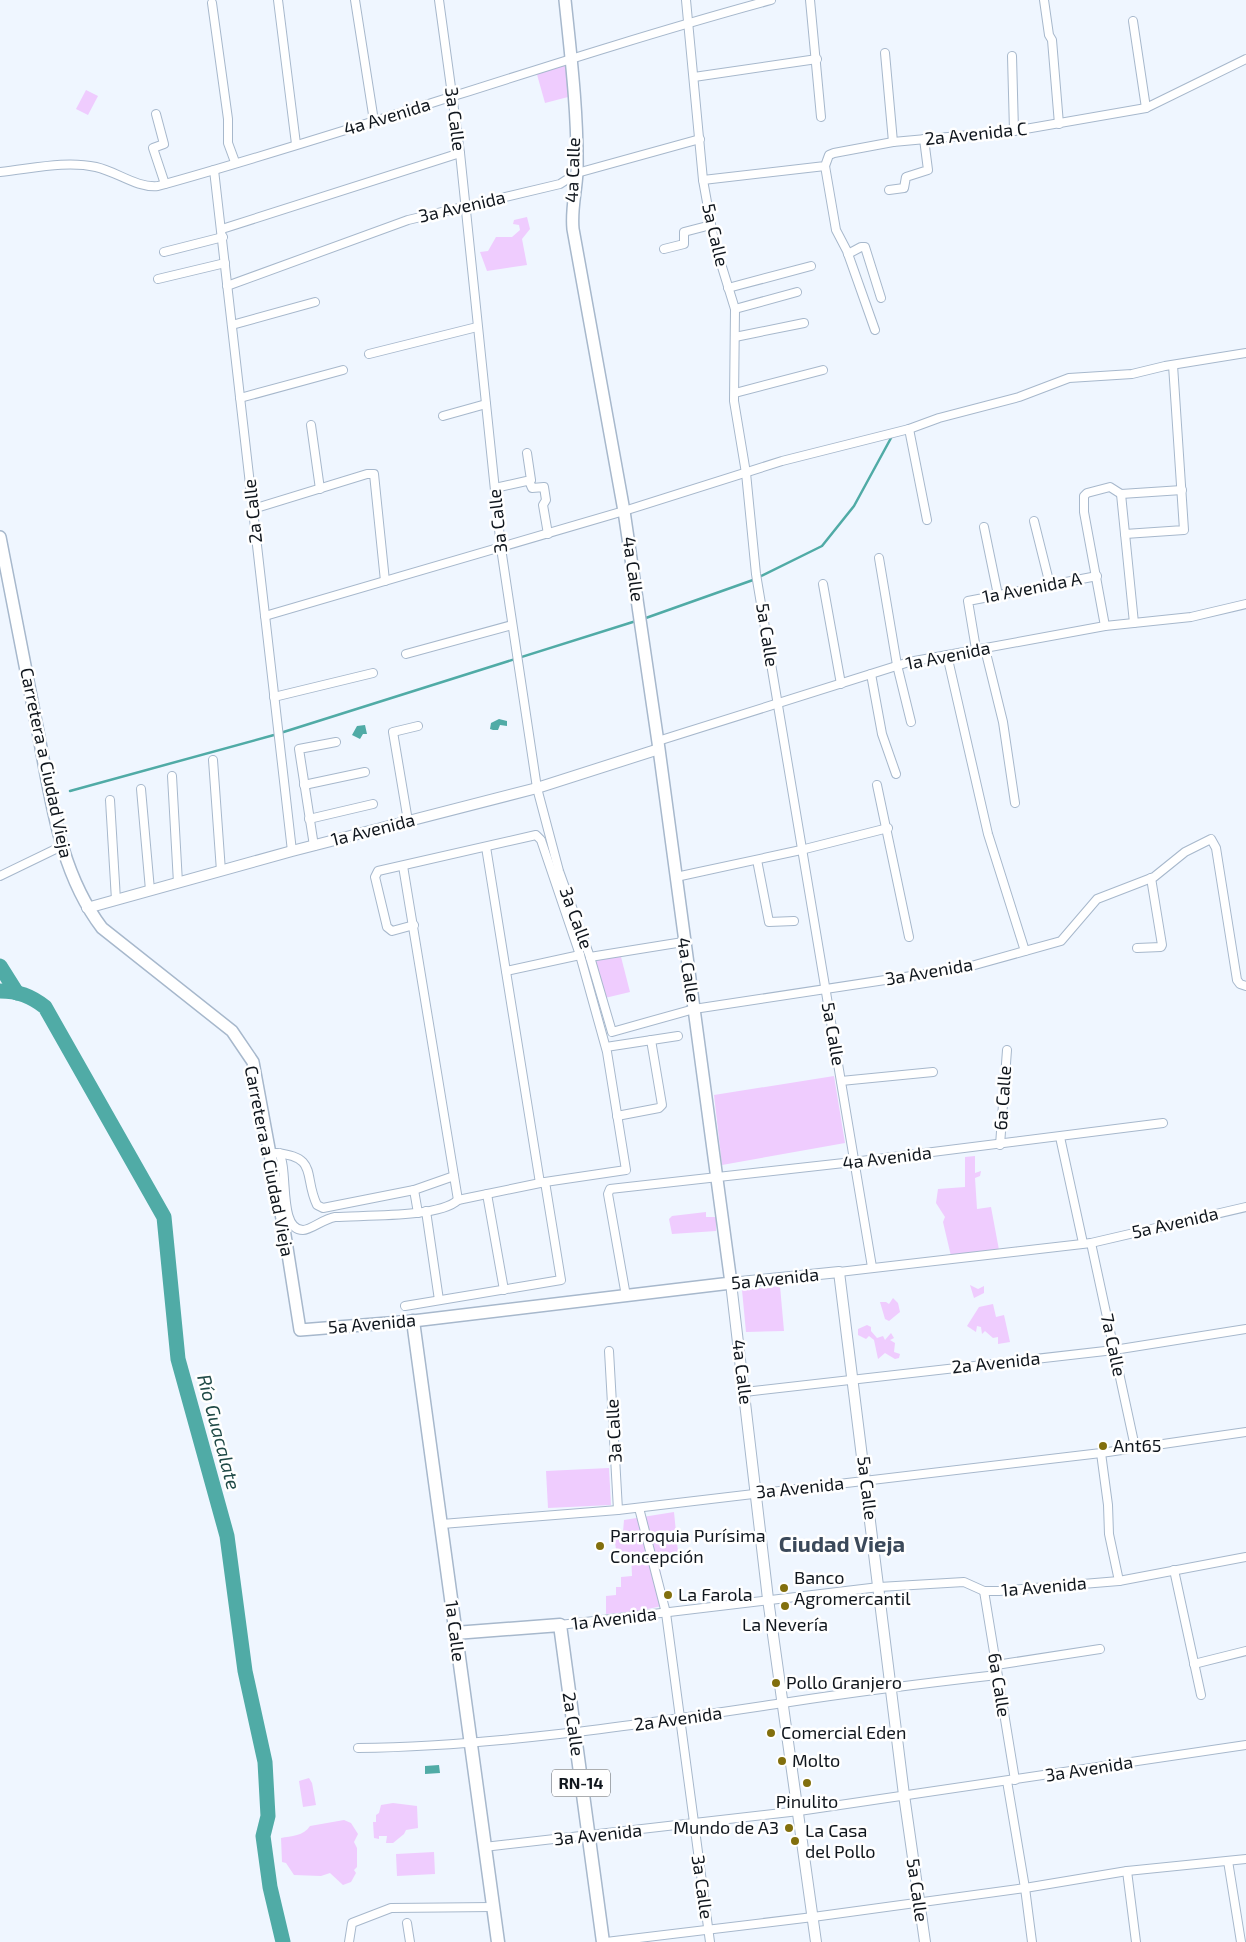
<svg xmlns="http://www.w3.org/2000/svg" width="1246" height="1942" font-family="'Exo 2',sans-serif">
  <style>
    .green { fill: #efccfe }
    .water { fill: #50aba6 }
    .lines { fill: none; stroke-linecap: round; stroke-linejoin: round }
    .stream { stroke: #50aba6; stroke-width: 2.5 }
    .river { stroke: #50aba6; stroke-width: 15 }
    .minor-casing { stroke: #a7b8cc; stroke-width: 10 }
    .tertiary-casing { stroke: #a7b8cc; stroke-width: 12 }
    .secondary-casing { stroke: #a7b8cc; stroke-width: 14 }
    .primary-casing { stroke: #a7b8cc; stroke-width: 15 }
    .minor { stroke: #fff; stroke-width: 8 }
    .tertiary { stroke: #fff; stroke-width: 10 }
    .secondary { stroke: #fff; stroke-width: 11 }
    .primary { stroke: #fff; stroke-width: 12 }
    .poi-dot { fill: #826f0d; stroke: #fff; stroke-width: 2 }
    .labels { text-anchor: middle; stroke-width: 5; stroke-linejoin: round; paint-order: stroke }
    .shield { fill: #fff; stroke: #585c61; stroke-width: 1 }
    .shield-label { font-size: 16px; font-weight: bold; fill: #10161d }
    .street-label { font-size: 18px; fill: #10161d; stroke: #fff }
    .poi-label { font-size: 18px; fill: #10161d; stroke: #fff; text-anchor: start }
    .water-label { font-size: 19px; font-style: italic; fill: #204a47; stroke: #fff }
    .district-label { font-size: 22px; font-weight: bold; fill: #3b495a; stroke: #fff }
  </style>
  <rect width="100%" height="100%" fill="#eff6ff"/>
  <g class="green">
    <polygon points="568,62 568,97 545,103 536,71"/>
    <polygon points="86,90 98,96 88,115 76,109"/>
    <polygon points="527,217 530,229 522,239 527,265 487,271 480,252 488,251 496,237 512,237 520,230 519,225 513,224 514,220"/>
    <polygon points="620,953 630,992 605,998 595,960"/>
    <polygon points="834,1076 845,1143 722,1165 714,1095"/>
    <polygon points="975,1156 975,1173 981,1171 980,1176 975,1178 977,1209 991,1207 999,1250 951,1256 943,1222 945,1217 936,1203 938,1189 965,1187 965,1157"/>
    <polygon points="706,1212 706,1217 716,1217 716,1231 672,1234 669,1219 672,1216"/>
    <polygon points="970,1285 978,1289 984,1286 984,1293 974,1298"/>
    <polygon points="780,1286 784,1331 746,1332 742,1290"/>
    <polygon points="893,1298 898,1303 900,1312 889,1321 885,1319 880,1302 886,1302 889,1304"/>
    <polygon points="993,1304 996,1317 1004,1315 1010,1342 998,1344 998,1337 993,1338 985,1331 982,1334 981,1327 977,1326 976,1332 967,1326 979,1307"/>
    <polygon points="867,1325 871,1327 871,1331 877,1338 883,1336 885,1340 891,1333 894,1338 890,1340 895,1343 894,1352 900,1354 899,1358 895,1359 885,1353 878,1359 874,1340 869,1336 866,1339 858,1335 858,1329"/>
    <polygon points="609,1468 611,1505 548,1508 546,1471"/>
    <polygon points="674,1512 678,1552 657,1554 667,1605 638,1611 606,1614 606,1596 616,1595 616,1587 621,1587 621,1577 632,1576 631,1553 616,1550 614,1534 623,1532 624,1520"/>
    <polygon points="309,1778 312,1783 316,1805 303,1807 299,1781"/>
    <polygon points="393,1803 417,1806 418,1828 406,1830 404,1834 393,1843 386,1843 387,1836 379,1836 379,1839 374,1838 373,1822 376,1822 376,1815 379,1813 381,1805"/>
    <path d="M344 1820 351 1823 358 1834 354 1842 357 1848V1867L354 1870 356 1873 351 1882 343 1885 330 1873 321 1876 294 1875 286 1863 282 1862 281 1838C291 1836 304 1836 310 1826Z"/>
    <polygon points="434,1852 435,1874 397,1876 396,1854"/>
  </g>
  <g class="water">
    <polygon points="499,719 507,721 507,726 500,725 498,730 493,730 490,729 491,723"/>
    <polygon points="365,725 367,734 363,734 360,739 352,735 357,726"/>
    <polygon points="439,1765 440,1773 425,1774 425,1766"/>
  </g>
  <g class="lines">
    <g class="stream">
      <polyline points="643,619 753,580 822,546 854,506 891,438"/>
      <polyline points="70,791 274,735 636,621"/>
    </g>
    <g class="river">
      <polyline points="0,966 17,993"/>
      <path d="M0 991C18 991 31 996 45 1007L164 1217 178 1359 227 1536 245 1671 265 1762 268 1816 263 1836 270 1887 283 1942"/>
    </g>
    <g class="minor-casing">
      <g id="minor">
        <polyline points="278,0 296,144"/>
        <polyline points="355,0 374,121"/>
        <polyline points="439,0 460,153 501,548 537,788 559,871 590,957 612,1032 694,1009 964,968 1061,941 1097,899 1154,877 1185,852 1211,839 1216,848 1237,980 1240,984 1246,986"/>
        <polyline points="686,0 703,180 714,241 735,309 734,401 746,473 756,574 872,1267"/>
        <polyline points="810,0 821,117"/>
        <polyline points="1044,0 1049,35 1052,40 1059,124"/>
        <polyline points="212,3 228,119 228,143 235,162"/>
        <polyline points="1133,21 1146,108"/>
        <polyline points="885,53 893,142"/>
        <polyline points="1012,56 1014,131"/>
        <polyline points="694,77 817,59"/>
        <polyline points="156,114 164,144 153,148 165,184"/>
        <polyline points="825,166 836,230 847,251 875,330"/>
        <polyline points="214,170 292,851"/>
        <path d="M0 172C31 169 65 160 96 167 118 172 136 188 158 186 364 129 565 56 771 0"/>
        <polyline points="703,180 825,166 829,155 834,153 893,142 1014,131 1146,108 1246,59"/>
        <polyline points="889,190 904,188 906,177 928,170 924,139"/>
        <polyline points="222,229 460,153"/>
        <polyline points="664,249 684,244 684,232 711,225"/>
        <polyline points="164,252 223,237"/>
        <polyline points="848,254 861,247 865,247 881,298"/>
        <polyline points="158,279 225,263"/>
        <polyline points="227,286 408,220 560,184 577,173 700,139"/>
        <polyline points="728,288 811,266"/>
        <polyline points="735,309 797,292"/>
        <polyline points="232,325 315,302"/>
        <polyline points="735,337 804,323"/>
        <polyline points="369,354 477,327"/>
        <polyline points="735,393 823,370"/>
        <polyline points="240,398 343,370"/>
        <polyline points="443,416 486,404"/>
        <polyline points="311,425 320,489"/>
        <polyline points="909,429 927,520"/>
        <polyline points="529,481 532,488 544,487 546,500 543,505 548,534"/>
        <polyline points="495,488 531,480 527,453"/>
        <polyline points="1121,494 1134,623"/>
        <polyline points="253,509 367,474 374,474 385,581"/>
        <polyline points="1034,521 1050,585"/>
        <polyline points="984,527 998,595"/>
        <polyline points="1125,534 1184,530 1173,365"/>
        <polyline points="879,558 897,665 911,722"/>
        <polyline points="823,584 841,684"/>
        <polyline points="265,616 624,511 782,461 909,429 939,418 1019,397 1069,378 1132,374 1165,366 1246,353"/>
        <polyline points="1105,626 1084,512 1084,496 1087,493 1110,487 1121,494 1182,490"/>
        <polyline points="976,649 968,601 1097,576"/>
        <polyline points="985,649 1003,722 1015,803"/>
        <polyline points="406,654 512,625"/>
        <polyline points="947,655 988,834 1025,951"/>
        <polyline points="871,674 882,734 896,774"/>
        <polyline points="274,697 373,673"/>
        <polyline points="658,741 909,662 1105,626 1191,617 1246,604"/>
        <polyline points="213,760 221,871"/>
        <polyline points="172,776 178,883"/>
        <polyline points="304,785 365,772"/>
        <polyline points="877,785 909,937"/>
        <polyline points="141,789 150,890"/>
        <polyline points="110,800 116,900"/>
        <polyline points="309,819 373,804"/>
        <polyline points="408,821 393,732 418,726"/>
        <polyline points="314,846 299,749 336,742"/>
        <polyline points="486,847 540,1183"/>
        <polyline points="757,860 769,922 794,921"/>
        <polyline points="403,866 458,1200"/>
        <polyline points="0,876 62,846"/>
        <polyline points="676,877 801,850 888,828"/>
        <polyline points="1137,948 1161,947 1162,945 1151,878"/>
        <polyline points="590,957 683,942"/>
        <polyline points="506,971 580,955"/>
        <polyline points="606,1047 678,1036"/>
        <polyline points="841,1081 933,1072"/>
        <polyline points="617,1116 659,1108 662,1105 651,1040"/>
        <polyline points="1060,1137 1083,1243"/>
        <polyline points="1000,1145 1007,1050"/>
        <path d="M276 1153C319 1157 303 1176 317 1205L323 1208 414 1190 454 1176"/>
        <path d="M279 1153C289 1170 278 1230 303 1230 311 1230 323 1219 335 1217 363 1215 439 1218 458 1200L545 1182 626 1170 607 1052 580 955 541 840 536 835 378 871 375 877 387 927 392 931 414 925"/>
        <polyline points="414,1190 418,1213"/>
        <polyline points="487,1194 504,1290"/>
        <polyline points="426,1211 439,1300"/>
        <polyline points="1091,1243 1135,1447"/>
        <polyline points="839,1272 1091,1243 1246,1207"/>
        <polyline points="626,1296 608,1194 610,1189 853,1162 1163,1123"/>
        <polyline points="405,1306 561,1280 545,1182"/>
        <polyline points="609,1351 618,1510"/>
        <polyline points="745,1392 1114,1350 1246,1329"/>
        <polyline points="1101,1453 1108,1505 1109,1534 1119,1581"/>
        <polyline points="639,1508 666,1613 710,1942"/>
        <polyline points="442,1524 618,1510 1101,1453 1246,1432"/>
        <polyline points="1174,1570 1201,1695"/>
        <polyline points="984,1591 1015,1780"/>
        <polyline points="560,1625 879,1587 964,1582 984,1591 999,1591 1119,1581 1246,1557"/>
        <polyline points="1194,1664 1246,1651"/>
        <polyline points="996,1665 1100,1649"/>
        <path d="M358 1748C501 1746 642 1724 783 1703 854 1692 926 1683 997 1675"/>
        <polyline points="1007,1781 1025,1888 1032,1942"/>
        <polyline points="484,1847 799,1811 1246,1745"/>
        <polyline points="1228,1861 1241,1942"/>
        <polyline points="1127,1871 1136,1942"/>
        <polyline points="407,1923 410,1942"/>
        <polyline points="349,1942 352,1923 391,1908 493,1907"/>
        <polyline points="606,1942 813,1917 1025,1888 1127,1871 1246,1859"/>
      </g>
    </g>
    <g class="tertiary-casing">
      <g id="tertiary">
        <polyline points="87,908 292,851 537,788 659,749"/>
        <polyline points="816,1942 768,1599 731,1283 839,1272 904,1795 925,1942"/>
      </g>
    </g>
    <g class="secondary-casing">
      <path id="secondary" d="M0 537C12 600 25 664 37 727 51 796 58 870 102 928L232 1031 253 1062 285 1235 300 1330 413 1321 731 1283 659 749 624 511 573 229C571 209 576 192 577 172 578 115 571 57 565 0"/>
    </g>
    <g class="primary-casing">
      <g id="primary">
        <polyline points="413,1321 498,1942"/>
        <polyline points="455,1633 560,1625 603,1942"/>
      </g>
    </g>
    <use href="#minor" class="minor"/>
    <use href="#tertiary" class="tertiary"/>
    <use href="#secondary" class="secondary"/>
    <use href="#primary" class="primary"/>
  </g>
  <g class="poi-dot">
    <circle cx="1103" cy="1446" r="5"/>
    <circle cx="600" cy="1546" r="5"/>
    <circle cx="784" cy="1588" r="5"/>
    <circle cx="668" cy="1595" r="5"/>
    <circle cx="785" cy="1606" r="5"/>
    <circle cx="776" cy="1683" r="5"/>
    <circle cx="771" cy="1733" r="5"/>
    <circle cx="782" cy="1761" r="5"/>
    <circle cx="807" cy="1783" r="5"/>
    <circle cx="789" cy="1828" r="5"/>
    <circle cx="795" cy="1841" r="5"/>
  </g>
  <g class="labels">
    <rect class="shield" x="552" y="1769.5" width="58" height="27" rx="4"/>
    <g class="shield-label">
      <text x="581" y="1789">RN-14</text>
    </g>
    <g class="street-label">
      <text transform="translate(387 117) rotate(-17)" y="6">4a Avenida</text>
      <text transform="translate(455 119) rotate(83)" y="6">3a Calle</text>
      <text transform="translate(976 134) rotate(-6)" y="6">2a Avenida C</text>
      <text transform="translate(573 170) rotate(-88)" y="6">4a Calle</text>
      <text transform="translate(462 207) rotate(-13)" y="6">3a Avenida</text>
      <text transform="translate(715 235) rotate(77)" y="6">5a Calle</text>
      <text transform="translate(253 511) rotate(-96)" y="6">2a Calle</text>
      <text transform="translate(498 521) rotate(-96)" y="6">3a Calle</text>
      <text transform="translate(633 569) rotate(82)" y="6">4a Calle</text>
      <text transform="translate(1032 588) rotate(-11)" y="6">1a Avenida A</text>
      <text transform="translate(767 635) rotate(81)" y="6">5a Calle</text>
      <text transform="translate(948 656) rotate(-11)" y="6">1a Avenida</text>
      <text transform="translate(46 763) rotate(78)" y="6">Carretera a Ciudad Vieja</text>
      <text transform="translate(373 830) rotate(-14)" y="6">1a Avenida</text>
      <text transform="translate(576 918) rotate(70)" y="6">3a Calle</text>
      <text transform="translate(688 970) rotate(81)" y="6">4a Calle</text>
      <text transform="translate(929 972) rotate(-10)" y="6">3a Avenida</text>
      <text transform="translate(833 1034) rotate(80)" y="6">5a Calle</text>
      <text transform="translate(1003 1098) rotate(-86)" y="6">6a Calle</text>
      <text transform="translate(887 1158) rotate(-7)" y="6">4a Avenida</text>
      <text transform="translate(269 1161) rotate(79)" y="6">Carretera a Ciudad Vieja</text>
      <text transform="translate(1175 1223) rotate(-13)" y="6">5a Avenida</text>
      <text transform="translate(775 1279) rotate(-6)" y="6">5a Avenida</text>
      <text transform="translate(372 1324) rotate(-5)" y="6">5a Avenida</text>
      <text transform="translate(1113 1345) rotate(78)" y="6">7a Calle</text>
      <text transform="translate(996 1363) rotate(-6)" y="6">2a Avenida</text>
      <text transform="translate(742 1372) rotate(83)" y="6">4a Calle</text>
      <text transform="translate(614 1431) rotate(-93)" y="6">3a Calle</text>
      <text transform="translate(800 1488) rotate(-6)" y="6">3a Avenida</text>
      <text transform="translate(867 1488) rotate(83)" y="6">5a Calle</text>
      <text transform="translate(1044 1587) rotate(-5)" y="6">1a Avenida</text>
      <text transform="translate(614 1619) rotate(-7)" y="6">1a Avenida</text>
      <text transform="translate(455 1631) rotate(83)" y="6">1a Calle</text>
      <text transform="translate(999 1685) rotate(81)" y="6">6a Calle</text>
      <text transform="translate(678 1719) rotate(-8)" y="6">2a Avenida</text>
      <text transform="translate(573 1724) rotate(82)" y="6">2a Calle</text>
      <text transform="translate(1089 1769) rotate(-9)" y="6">3a Avenida</text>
      <text transform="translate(598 1835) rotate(-6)" y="6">3a Avenida</text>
      <text transform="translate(702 1887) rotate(82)" y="6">3a Calle</text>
      <text transform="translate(917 1890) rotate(82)" y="6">5a Calle</text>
    </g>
    <g class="poi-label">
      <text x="1113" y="1452">Ant65</text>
      <text x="610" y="1542">Parroquia Purísima<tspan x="610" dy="21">Concepción</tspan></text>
      <text x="794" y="1584">Banco<tspan x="794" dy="21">Agromercantil</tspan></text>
      <text x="678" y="1601">La Farola</text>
      <text x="785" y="1631" text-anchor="middle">La Nevería</text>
      <text x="786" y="1689">Pollo Granjero</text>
      <text x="781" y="1739">Comercial Eden</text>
      <text x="792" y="1767">Molto</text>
      <text x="807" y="1808" text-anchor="middle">Pinulito</text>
      <text x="779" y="1834" text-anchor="end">Mundo de A3</text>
      <text x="805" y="1837">La Casa<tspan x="805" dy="21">del Pollo</tspan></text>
    </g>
    <g class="water-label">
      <text transform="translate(219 1432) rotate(75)" y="7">Río Guacalate</text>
    </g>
    <g class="district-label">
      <text x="842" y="1552">Ciudad Vieja</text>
    </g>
  </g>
</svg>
